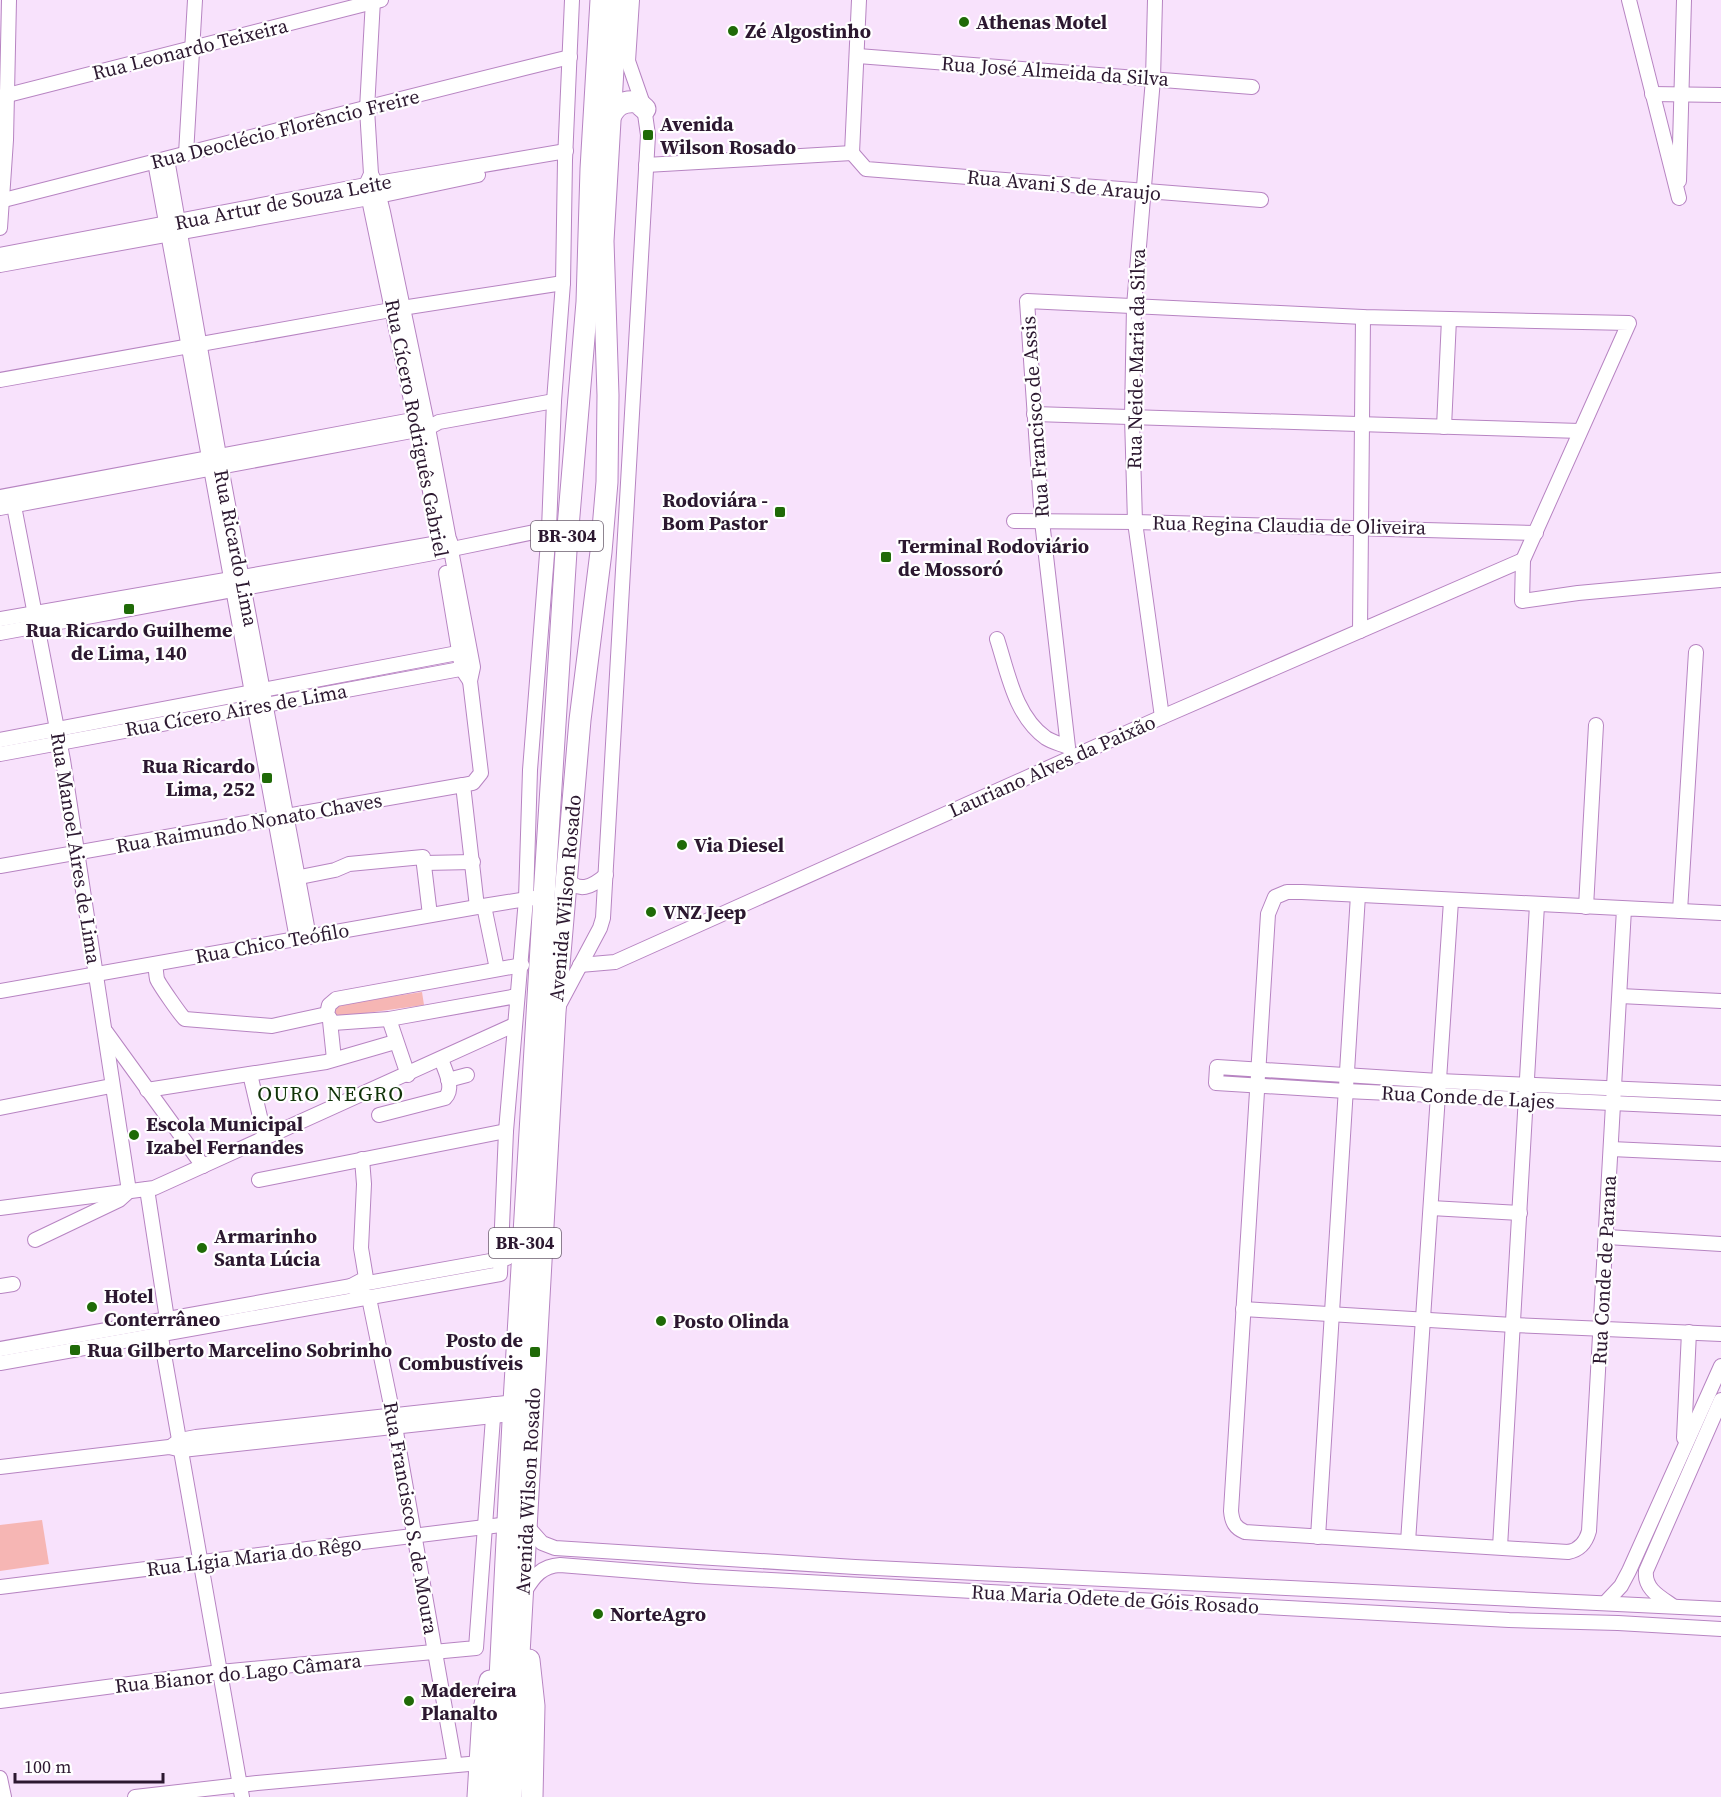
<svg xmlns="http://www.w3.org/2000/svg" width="1721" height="1797" font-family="'Source Serif 4',serif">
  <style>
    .green { fill: #f6b6b4 }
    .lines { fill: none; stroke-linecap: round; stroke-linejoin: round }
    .minor-casing { stroke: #b784c2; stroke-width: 16 }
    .highway-casing { stroke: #b784c2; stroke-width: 23 }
    .minor { stroke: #fff; stroke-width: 14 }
    .highway { stroke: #fff; stroke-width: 21 }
    .poi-dot { fill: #1f6a07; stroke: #fff; stroke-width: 2 }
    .labels { text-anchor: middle; stroke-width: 4.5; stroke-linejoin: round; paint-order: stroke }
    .shield { fill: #fff; stroke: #6b5d6e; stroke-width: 1.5 }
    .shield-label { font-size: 18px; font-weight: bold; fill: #2c1830 }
    .poi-label { font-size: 20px; font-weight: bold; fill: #2c1830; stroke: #fff; text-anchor: start }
    .street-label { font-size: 20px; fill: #2c1830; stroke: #fff }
    .neighbourhood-label { font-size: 21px; letter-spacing: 1.5px; fill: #103308; stroke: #fff }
  </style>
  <rect width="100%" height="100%" fill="#f8e2fc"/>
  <g class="green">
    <polygon points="422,992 424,1005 338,1017 333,1013 335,1005"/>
    <polygon points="42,1520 49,1564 0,1571 0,1525"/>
  </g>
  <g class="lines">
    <g class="minor-casing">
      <g id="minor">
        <polyline points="373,0 367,109 371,174 366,185 440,539"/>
        <polyline points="1155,0 1153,79 1134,306 1132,417 1135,522 1162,717"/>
        <polyline points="1629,0 1679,198"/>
        <polyline points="858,56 1252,87"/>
        <polyline points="1652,94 1721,95"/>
        <polyline points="0,97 381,0"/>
        <polyline points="852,153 866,169 1261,200"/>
        <polyline points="852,153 859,0"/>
        <polyline points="186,154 195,0"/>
        <polyline points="167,159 221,467 309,937"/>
        <polyline points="155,162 297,939"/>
        <polyline points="646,165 852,153"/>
        <polyline points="1679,181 1684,0"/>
        <path d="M0 201C190 153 380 103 570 57"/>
        <polyline points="0,228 6,140 9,0"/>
        <polyline points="0,255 366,185 566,151"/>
        <polyline points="0,265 369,198 478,175"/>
        <polyline points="0,380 402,308 563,283"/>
        <polyline points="1034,414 1580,431"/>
        <polyline points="1444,427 1449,319"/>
        <polyline points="0,497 423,418"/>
        <polyline points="14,506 63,760 129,1191"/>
        <polyline points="0,508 417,430 428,428 439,422 554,401"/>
        <polyline points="1014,521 1135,522 1536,533"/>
        <polyline points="446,573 462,669 470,681"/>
        <polyline points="0,619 450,541"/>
        <polyline points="1360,631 1363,317"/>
        <polyline points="0,633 428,554 549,529"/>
        <path d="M997 639C1008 673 1015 716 1046 738 1052 742 1061 744 1068 747L1042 521 1027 301 1363 317 1629 323 1523 560 1522 601 1578 593 1721 580"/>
        <polyline points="0,740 468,651"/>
        <polyline points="0,754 471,667"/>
        <polyline points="463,785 477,907"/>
        <polyline points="424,863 473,862"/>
        <polyline points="0,866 463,785 473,783 481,773 470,681 473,667 470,651 428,428 383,212 376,184 371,174"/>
        <path d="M566 877C578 894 592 887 606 875"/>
        <polyline points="290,879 335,870 349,864 423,857 430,915"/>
        <polyline points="484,906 497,969"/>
        <polyline points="1586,907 1596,725"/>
        <path d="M1624 909 1589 1531C1586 1542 1580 1550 1568 1552L1245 1532C1235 1528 1232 1522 1231 1511 1242 1312 1254 1113 1268 914L1275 897 1287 892H1302L1721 913"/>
        <polyline points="1680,911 1696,652"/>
        <path d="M155 964C156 969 156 974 157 979 159 984 181 1016 185 1019L272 1026 327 1014"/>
        <polyline points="580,965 615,962 1162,717 1523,560"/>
        <polyline points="0,991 477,907 533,898"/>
        <polyline points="517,996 389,1019 333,1023 327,1014 329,1005 336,999 522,965"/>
        <polyline points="1620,996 1721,1001"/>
        <polyline points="559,1005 600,928 603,918 648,135 644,107 628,61 632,0"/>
        <polyline points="389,1019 408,1075"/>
        <polyline points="330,1021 334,1059"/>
        <polyline points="106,1032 203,1166"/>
        <polyline points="250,1074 265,1138"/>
        <polyline points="448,1080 467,1075"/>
        <polyline points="147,1090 326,1062 395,1042"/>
        <polyline points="1721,1093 1439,1081 1217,1067 1216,1083 1346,1091 1721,1108"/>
        <polyline points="0,1108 111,1086"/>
        <path d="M379 1115 445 1098C455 1088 445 1071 441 1059"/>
        <polyline points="1611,1149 1721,1154"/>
        <polyline points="362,1159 364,1184 361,1248 366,1278 351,1286 369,1298 393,1415 455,1765"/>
        <polyline points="259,1180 506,1131"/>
        <polyline points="147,1189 167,1319"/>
        <polyline points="0,1208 154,1188 514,1025"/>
        <polyline points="1431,1208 1520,1213"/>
        <polyline points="1607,1237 1721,1244"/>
        <polyline points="35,1240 119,1200 129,1191"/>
        <polyline points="0,1286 13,1284"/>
        <polyline points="1243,1309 1513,1325 1721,1334"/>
        <polyline points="159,1326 242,1797"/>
        <polyline points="0,1349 507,1258"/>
        <polyline points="0,1363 500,1274 506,1131 526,899 530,770 549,529 554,401 563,283 565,160 572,0"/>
        <polyline points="1684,1438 1689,1332"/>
        <polyline points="173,1445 180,1440 196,1437 514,1402"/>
        <polyline points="0,1467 169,1447 182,1450 502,1415"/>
        <polyline points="526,1525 542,1543 555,1548 855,1567 1721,1609"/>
        <polyline points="1318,1537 1358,895"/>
        <polyline points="1408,1542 1451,901"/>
        <polyline points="1500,1547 1537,905"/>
        <polyline points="0,1587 509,1524"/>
        <path d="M525 1591C534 1576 542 1566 560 1565L697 1576 1138 1600 1509 1620 1618 1623 1721 1629"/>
        <polyline points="1606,1602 1621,1586 1629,1571 1721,1366"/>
        <path d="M1673 1606C1660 1597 1644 1589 1646 1571L1721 1400"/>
        <polyline points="0,1701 220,1672 476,1648 494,1404"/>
        <polyline points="0,1778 4,1797"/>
        <polyline points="135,1797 257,1783 480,1763"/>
      </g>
    </g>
    <g class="highway-casing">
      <g id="highway">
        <path d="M609 119C615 106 622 100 637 102L645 109"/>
        <polyline points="529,1660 534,1706 532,1797"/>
        <polyline points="478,1797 483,1714 490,1681"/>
        <polyline points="494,1797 514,1402 544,897 566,551 587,302 591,169 601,0"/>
        <polyline points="511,1797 555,1012 580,720 601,552 607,482 608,395 603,241 617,0"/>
      </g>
    </g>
    <use href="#minor" class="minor"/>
    <use href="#highway" class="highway"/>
  </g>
  <g class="poi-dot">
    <circle cx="964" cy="22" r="6"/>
    <circle cx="733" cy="31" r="6"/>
    <rect x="642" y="129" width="12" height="12" rx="3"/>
    <rect x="774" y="506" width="12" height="12" rx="3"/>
    <rect x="880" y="551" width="12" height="12" rx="3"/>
    <rect x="123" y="603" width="12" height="12" rx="3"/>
    <rect x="261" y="772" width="12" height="12" rx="3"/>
    <circle cx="682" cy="845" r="6"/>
    <circle cx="651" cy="912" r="6"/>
    <circle cx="134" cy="1135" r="6"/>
    <circle cx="202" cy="1248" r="6"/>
    <circle cx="92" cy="1307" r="6"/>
    <circle cx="661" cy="1321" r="6"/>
    <rect x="69" y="1344" width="12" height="12" rx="3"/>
    <rect x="529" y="1346" width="12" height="12" rx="3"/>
    <circle cx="598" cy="1614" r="6"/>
    <circle cx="409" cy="1701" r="6"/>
  </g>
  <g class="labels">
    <g class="shield">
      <rect x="531" y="521" width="72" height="30" rx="4.5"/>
      <rect x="489" y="1228" width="72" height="30" rx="4.5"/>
    </g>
    <g class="shield-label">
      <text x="567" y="542">BR-304</text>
      <text x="525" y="1249">BR-304</text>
    </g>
    <g class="poi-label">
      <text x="976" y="29">Athenas Motel</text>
      <text x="745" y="38">Zé Algostinho</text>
      <text x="660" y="131">Avenida<tspan x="660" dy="23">Wilson Rosado</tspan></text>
      <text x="768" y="507" text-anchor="end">Rodoviára -<tspan x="768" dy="23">Bom Pastor</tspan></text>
      <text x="898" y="553">Terminal Rodoviário<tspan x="898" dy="23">de Mossoró</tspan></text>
      <text x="129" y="637" text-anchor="middle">Rua Ricardo Guilheme<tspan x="129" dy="23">de Lima, 140</tspan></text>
      <text x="255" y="773" text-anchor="end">Rua Ricardo<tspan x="255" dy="23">Lima, 252</tspan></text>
      <text x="694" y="852">Via Diesel</text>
      <text x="663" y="919">VNZ Jeep</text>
      <text x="146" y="1131">Escola Municipal<tspan x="146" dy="23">Izabel Fernandes</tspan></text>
      <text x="214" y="1243">Armarinho<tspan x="214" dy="23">Santa Lúcia</tspan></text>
      <text x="104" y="1303">Hotel<tspan x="104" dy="23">Conterrâneo</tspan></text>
      <text x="673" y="1328">Posto Olinda</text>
      <text x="523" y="1347" text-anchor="end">Posto de<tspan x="523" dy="23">Combustíveis</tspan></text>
      <text x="87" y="1357">Rua Gilberto Marcelino Sobrinho</text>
      <text x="610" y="1621">NorteAgro</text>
      <text x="421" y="1697">Madereira<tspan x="421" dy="23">Planalto</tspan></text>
    </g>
    <g class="street-label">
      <text transform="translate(190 49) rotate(-14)" y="7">Rua Leonardo Teixeira</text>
      <text transform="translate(1055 71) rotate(4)" y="7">Rua José Almeida da Silva</text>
      <text transform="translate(285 129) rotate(-14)" y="7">Rua Deoclécio Florêncio Freire</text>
      <text transform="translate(1064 185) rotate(5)" y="7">Rua Avani S de Araujo</text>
      <text transform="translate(283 202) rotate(-11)" y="7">Rua Artur de Souza Leite</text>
      <text transform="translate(1136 359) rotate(-89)" y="7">Rua Neide Maria da Silva</text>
      <text transform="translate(1035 417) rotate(-94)" y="7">Rua Francisco de Assis</text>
      <text transform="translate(417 428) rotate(79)" y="7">Rua Cícero Rodriguês Gabriel</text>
      <text transform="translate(1289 525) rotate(1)" y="7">Rua Regina Claudia de Oliveira</text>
      <text transform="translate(236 548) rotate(79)" y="7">Rua Ricardo Lima</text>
      <text transform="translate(236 710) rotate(-10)" y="7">Rua Cícero Aires de Lima</text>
      <text transform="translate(1052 766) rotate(-24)" y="7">Lauriano Alves da Paixão</text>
      <text transform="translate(249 823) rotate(-10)" y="7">Rua Raimundo Nonato Chaves</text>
      <text transform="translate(76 848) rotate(81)" y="7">Rua Manoel Aires de Lima</text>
      <text transform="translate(565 898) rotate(-85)" y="7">Avenida Wilson Rosado</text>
      <text transform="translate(272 943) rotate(-10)" y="7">Rua Chico Teófilo</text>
      <text transform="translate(1468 1097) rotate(3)" y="7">Rua Conde de Lajes</text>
      <text transform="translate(1604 1270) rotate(-87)" y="7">Rua Conde de Parana</text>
      <text transform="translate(528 1491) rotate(-87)" y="7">Avenida Wilson Rosado</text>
      <text transform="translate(411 1518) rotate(80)" y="7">Rua Francisco S. de Moura</text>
      <text transform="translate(254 1556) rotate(-7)" y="7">Rua Lígia Maria do Rêgo</text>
      <text transform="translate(1115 1599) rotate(3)" y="7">Rua Maria Odete de Góis Rosado</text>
      <text transform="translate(238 1673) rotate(-6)" y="7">Rua Bianor do Lago Câmara</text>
    </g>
    <g class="neighbourhood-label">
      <text x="331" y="1101">OURO NEGRO</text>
    </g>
  </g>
  <path d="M15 1773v9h148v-9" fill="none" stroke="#2c1830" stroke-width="3"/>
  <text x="24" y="1773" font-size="18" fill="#2c1830" stroke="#ffffff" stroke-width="4.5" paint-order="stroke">100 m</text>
</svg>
